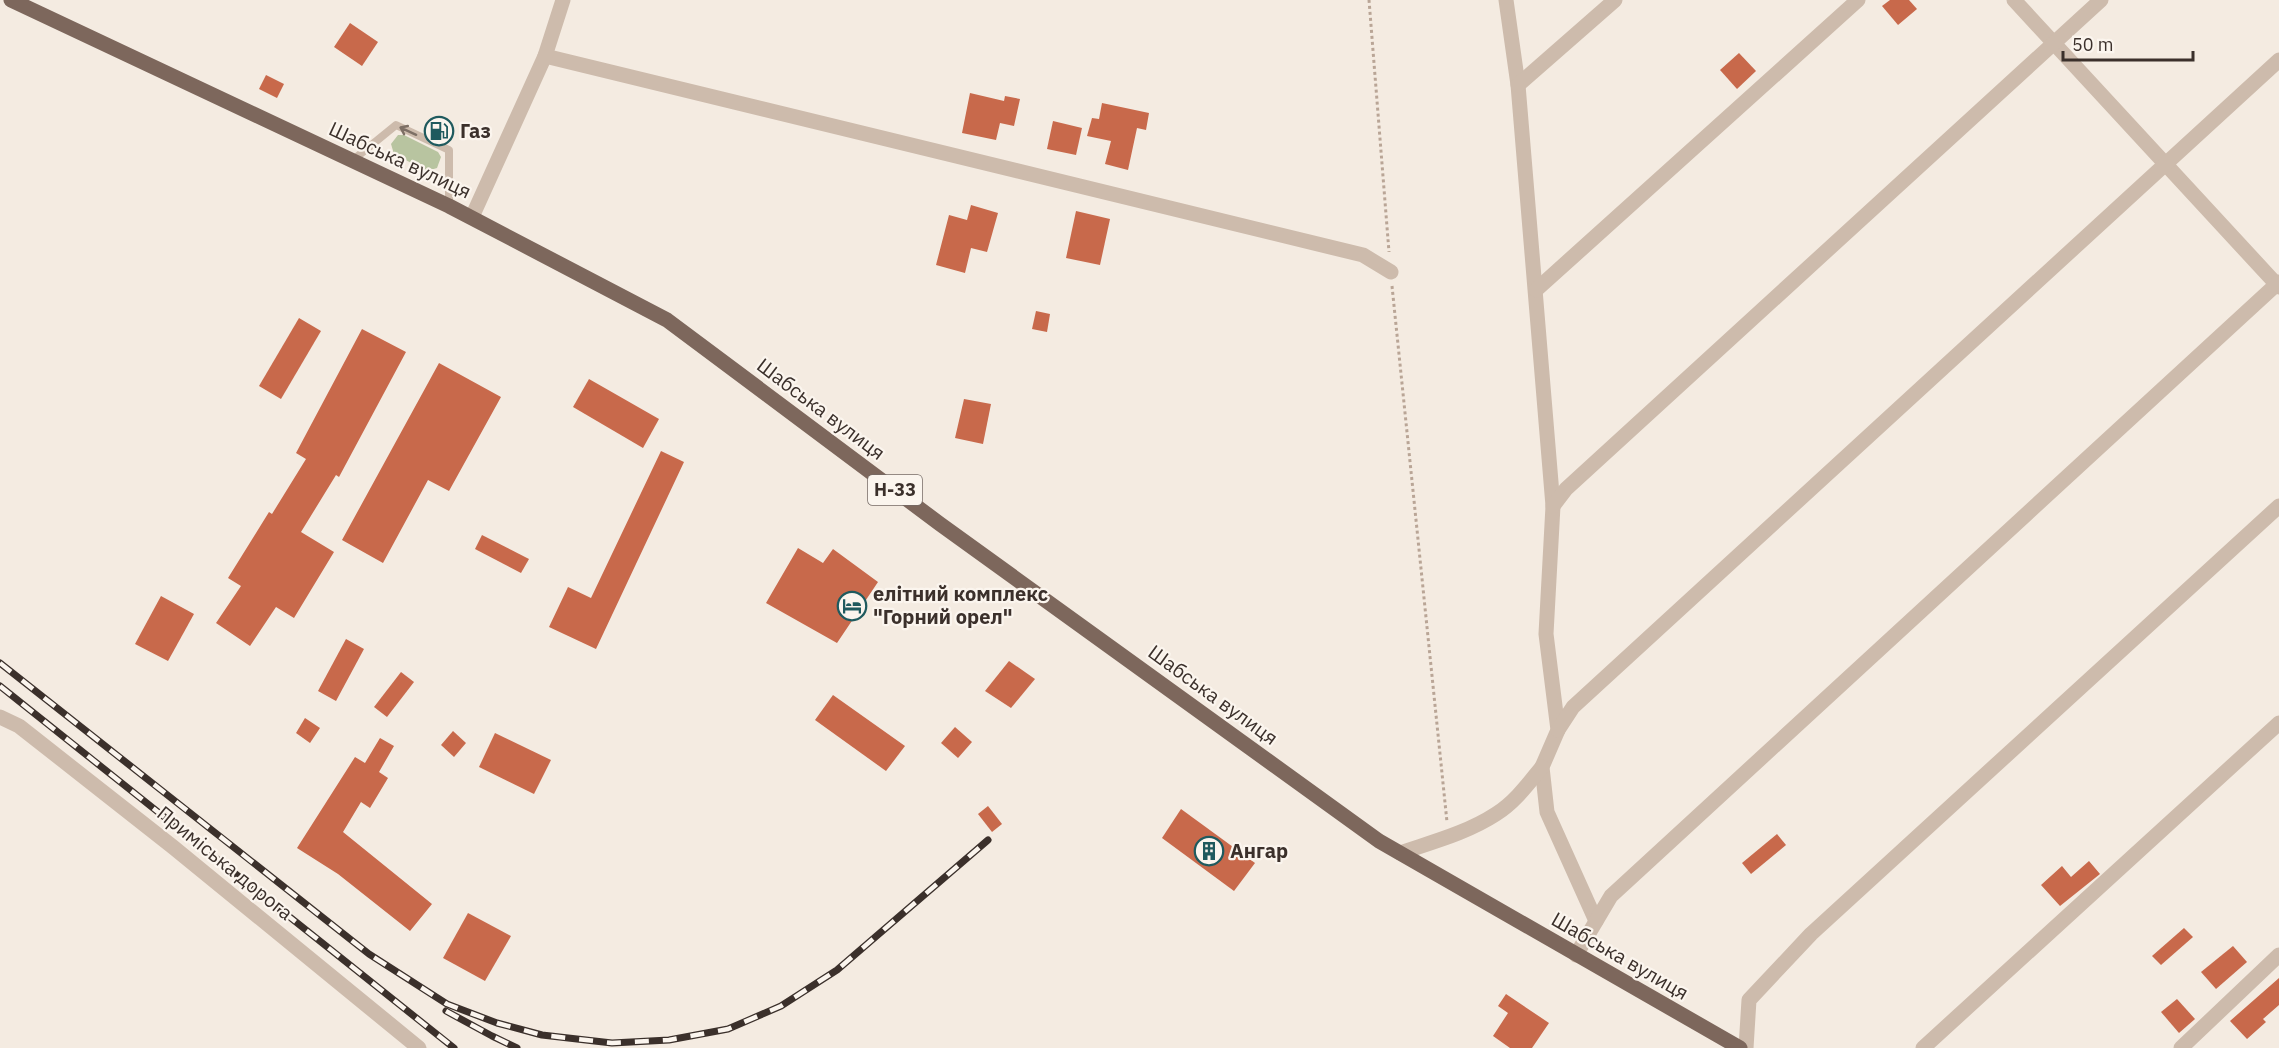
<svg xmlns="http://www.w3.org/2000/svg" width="2279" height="1048" font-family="'IBM Plex Sans',sans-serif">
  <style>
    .green { fill: #b8c4a0 }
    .building { fill: #c8694b }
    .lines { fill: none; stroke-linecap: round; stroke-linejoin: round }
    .path { stroke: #b9a596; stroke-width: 3; stroke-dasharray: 3 3; stroke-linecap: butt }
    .service { stroke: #cdbbac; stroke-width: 8 }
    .minor { stroke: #cdbbac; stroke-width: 15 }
    .primary { stroke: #7d675c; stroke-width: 15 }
    .rail-casing { stroke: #3b302b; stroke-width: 7 }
    .rail { stroke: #fbf5ee; stroke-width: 4.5; stroke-dasharray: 14; stroke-linecap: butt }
    .oneway { stroke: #7d6f65 }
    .labels { text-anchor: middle; stroke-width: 4.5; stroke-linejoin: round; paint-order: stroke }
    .shield { fill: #fbf5ee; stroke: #756b66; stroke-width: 1.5 }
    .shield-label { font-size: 18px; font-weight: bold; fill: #3b302b }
    .poi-label { font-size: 20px; font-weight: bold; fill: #3b302b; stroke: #fbf5ee; text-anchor: start }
    .street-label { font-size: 20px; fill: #3b302b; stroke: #fbf5ee }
  </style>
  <rect width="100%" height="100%" fill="#f4ebe1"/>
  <polygon class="green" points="398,135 404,135 438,152 441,157 437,168 427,171 394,154 391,144"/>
  <g class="building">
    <polygon points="1890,0 1909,0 1917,9 1898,25 1882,6"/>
    <polygon points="350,23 378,42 362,66 334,47"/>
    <polygon points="1739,53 1756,71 1737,89 1720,70"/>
    <polygon points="266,75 284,84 277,98 259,89"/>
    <polygon points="970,93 1004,101 1005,96 1020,99 1014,126 1000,123 996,140 962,133"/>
    <polygon points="1102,103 1149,113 1146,130 1137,128 1128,170 1105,164 1111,141 1087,136 1092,118 1099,119"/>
    <polygon points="433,121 453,132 448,143 426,133"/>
    <polygon points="1053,121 1082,128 1076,155 1047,149"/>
    <polygon points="971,205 998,213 987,252 971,248 965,273 936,265 949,215 967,220"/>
    <polygon points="1076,211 1110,219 1100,265 1066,258"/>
    <polygon points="1036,311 1050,314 1047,332 1032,329"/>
    <polygon points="299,318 321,331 281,399 259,386"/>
    <polygon points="362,329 406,352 339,477 336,475 301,532 334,552 294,618 276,607 250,646 216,623 241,586 228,578 269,512 272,514 306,459 296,453"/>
    <polygon points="439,363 501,397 449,491 428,480 383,563 342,540"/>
    <polygon points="589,379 659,419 643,448 573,407"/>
    <polygon points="964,399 991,404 983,444 955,438"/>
    <polygon points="661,451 684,462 596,649 549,627 568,587 591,598"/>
    <polygon points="482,535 529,559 521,573 475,549"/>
    <polygon points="798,548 823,563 833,549 878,582 837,643 766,603"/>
    <polygon points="161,596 194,614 168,661 135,644"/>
    <polygon points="346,639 364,649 336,701 318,691"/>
    <polygon points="1009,661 1035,679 1011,708 985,691"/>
    <polygon points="401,672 414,682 387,717 374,707"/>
    <polygon points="833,695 905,746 886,771 815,720"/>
    <polygon points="305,718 320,728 310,743 296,733"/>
    <polygon points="955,727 972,742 958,758 941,743"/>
    <polygon points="453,731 466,743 454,757 441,745"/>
    <polygon points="495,733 551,760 534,794 479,767"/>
    <polygon points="380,738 394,746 379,772 388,778 370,808 361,802 343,832 432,904 410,931 338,874 297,848 355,757 365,763"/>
    <polygon points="988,806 1002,824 992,832 978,814"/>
    <polygon points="1181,809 1255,863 1234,891 1162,838"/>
    <polygon points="1777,834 1786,845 1751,874 1742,863"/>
    <polygon points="2089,861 2100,874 2060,906 2041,885 2062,866 2071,877"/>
    <polygon points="468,913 511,936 485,981 443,958"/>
    <polygon points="2184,928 2193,937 2161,965 2152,956"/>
    <polygon points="2233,946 2247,962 2216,989 2201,972"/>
    <polygon points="2279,978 2279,1005 2263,1019 2266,1022 2247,1039 2230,1021"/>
    <polygon points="1506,994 1549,1023 1532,1048 1510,1048 1493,1036 1508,1013 1498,1006"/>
    <polygon points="2177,999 2195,1019 2179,1033 2161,1012"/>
  </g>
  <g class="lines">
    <g class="path">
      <polyline points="1369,0 1389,252"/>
      <polyline points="1392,286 1447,822"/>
    </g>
    <polyline class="service" points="353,160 396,125 449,150 449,206"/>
    <g class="minor">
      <polyline points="1506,0 1518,85 1553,506 1546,634 1558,730 1542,767 1547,812 1596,921"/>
      <polyline points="2014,0 2279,287"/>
      <polyline points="545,56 1363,255 1391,272"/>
      <polyline points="1518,85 1615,0"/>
      <polyline points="472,217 545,56 563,0"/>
      <polyline points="1536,290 1858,0"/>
      <polyline points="1553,506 1566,489 2101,0"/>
      <polyline points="0,717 19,726 173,847 419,1048"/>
      <polyline points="1558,730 1573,707 2279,60"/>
      <path d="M1400 853C1432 842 1467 833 1496 814 1515 802 1528 784 1542 767"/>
      <polyline points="1576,955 1611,896 2279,282"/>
      <polyline points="1746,1048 1749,1000 1811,934 2279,506"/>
      <polyline points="1923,1048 2279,723"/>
      <polyline points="2181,1048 2279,955"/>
    </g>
    <polyline class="primary" points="11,0 449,206 667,320 940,524 1379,841 1740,1048"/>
    <g class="rail-casing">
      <g id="rail">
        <polyline points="0,663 369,954 447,1004 497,1023 542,1035 612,1043 669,1040 728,1029 781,1006 837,970 988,840"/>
        <polyline points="0,686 454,1048"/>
        <polyline points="446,1011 492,1036 517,1048"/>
      </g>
    </g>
    <use href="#rail" class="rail"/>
  </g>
  <defs><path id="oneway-shaft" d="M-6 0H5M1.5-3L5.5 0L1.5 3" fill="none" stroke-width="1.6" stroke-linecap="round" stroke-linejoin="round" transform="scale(1.5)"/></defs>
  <use class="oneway" href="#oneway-shaft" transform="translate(408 131) rotate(-155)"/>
  <defs>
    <g id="fuel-ring" transform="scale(1.5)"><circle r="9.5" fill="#fbf5ee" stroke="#1f5a5e" stroke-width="1.5"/><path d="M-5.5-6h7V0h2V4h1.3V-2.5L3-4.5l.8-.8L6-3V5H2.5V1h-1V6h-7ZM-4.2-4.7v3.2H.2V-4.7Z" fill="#1f5a5e"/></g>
    <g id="hotel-ring" transform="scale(1.5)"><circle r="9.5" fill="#fbf5ee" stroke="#1f5a5e" stroke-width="1.5"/><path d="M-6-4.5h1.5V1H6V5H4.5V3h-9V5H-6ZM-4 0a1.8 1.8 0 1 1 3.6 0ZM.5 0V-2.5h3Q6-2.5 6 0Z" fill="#1f5a5e"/></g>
    <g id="building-ring" transform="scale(1.5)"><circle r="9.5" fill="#fbf5ee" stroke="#1f5a5e" stroke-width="1.5"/><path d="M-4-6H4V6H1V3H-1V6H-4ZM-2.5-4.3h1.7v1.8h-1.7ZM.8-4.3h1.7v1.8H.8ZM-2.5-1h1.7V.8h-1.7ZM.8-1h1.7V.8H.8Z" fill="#1f5a5e"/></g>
  </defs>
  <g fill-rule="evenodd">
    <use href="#fuel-ring" x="439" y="131"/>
    <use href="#hotel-ring" x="852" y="606"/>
    <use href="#building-ring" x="1209" y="851"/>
  </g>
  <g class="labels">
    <rect class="shield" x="868" y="475" width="54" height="30" rx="4.5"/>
    <g class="shield-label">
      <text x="895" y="496">Н-33</text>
    </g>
    <g class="poi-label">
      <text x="460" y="138">Газ</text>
      <text x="873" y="601">елітний комплекс<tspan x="873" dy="23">"Горний орел"</tspan></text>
      <text x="1230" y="858">Ангар</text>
    </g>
    <g class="street-label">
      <text transform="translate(400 160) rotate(25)" y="7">Шабська вулиця</text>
      <text transform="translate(821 409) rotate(37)" y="7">Шабська вулиця</text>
      <text transform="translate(1213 695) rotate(36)" y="7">Шабська вулиця</text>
      <text transform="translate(225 863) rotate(39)" y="7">Приміська дорога</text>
      <text transform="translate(1620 956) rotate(30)" y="7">Шабська вулиця</text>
    </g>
  </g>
  <path d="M2063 51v9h130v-9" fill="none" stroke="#3b302b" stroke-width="3"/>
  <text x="2072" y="51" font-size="18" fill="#3b302b" stroke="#fbf5ee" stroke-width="4.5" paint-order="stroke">50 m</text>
</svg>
